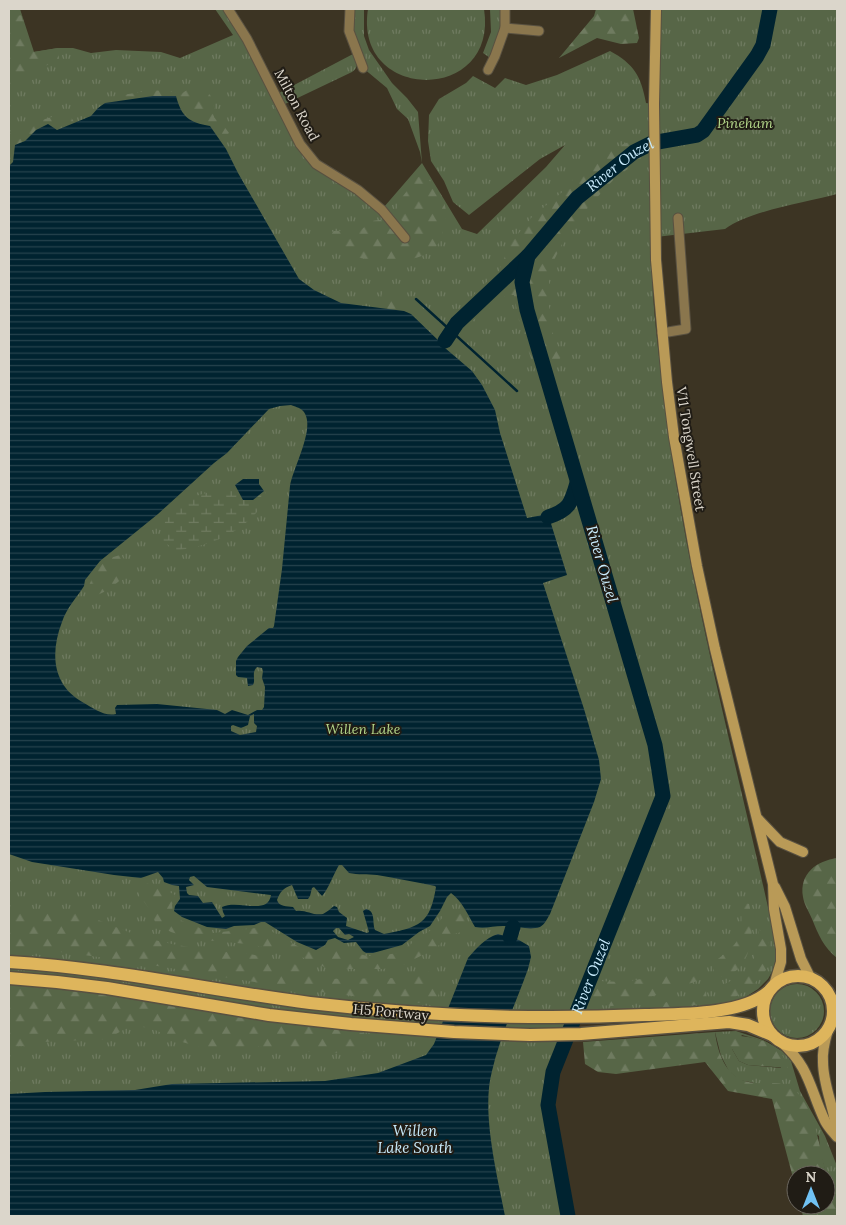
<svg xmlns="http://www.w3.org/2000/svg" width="846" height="1225" font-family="Lora,serif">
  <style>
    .grass { fill: url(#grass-tufts); fill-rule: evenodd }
    .forest { fill: url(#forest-firs) }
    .wetland { fill: url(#wetland-marsh) }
    .water { fill: url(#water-rules); fill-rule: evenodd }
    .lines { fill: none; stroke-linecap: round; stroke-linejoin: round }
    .stream { stroke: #002330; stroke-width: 2.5 }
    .river { stroke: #002330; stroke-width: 15 }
    .street-casing { stroke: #595141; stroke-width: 11 }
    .secondary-casing { stroke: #595141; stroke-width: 12 }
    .primary-casing { stroke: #595141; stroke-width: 15 }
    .street { stroke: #8a764d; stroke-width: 9 }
    .secondary { stroke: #b99a57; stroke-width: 10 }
    .primary { stroke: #deb55c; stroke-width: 12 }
    .labels { text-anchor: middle; stroke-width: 4; stroke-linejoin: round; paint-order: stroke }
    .street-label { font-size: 14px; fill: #dbd6cb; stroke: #201c15 }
    .park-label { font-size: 14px; font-style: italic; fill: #b3d689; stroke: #201c15 }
    .water-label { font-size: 15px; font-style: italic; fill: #c8ebfc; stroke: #201c15 }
  </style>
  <defs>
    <pattern id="grass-tufts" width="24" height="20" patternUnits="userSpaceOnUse" patternTransform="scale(1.25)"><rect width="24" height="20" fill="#576647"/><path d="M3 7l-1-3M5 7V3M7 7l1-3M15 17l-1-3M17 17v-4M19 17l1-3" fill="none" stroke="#6f7b60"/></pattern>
    <pattern id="forest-firs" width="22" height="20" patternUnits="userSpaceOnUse" patternTransform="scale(1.25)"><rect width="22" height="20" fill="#576647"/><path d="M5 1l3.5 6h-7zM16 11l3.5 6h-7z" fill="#6f7b60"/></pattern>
    <pattern id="wetland-marsh" width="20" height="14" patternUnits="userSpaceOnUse" patternTransform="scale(1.25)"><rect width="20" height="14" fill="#576647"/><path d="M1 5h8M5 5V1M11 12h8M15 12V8" fill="none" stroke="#6f7b60"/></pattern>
    <pattern id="water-rules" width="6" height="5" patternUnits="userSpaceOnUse" patternTransform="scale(1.25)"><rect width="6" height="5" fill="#002330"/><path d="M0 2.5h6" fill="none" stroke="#25424d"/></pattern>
  </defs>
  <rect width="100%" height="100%" fill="#3c3423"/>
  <g class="grass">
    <path d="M9 9H20L34 52 58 48H73L91 53 116 50 161 52 180 58 233 35 215 9H228L316 164 384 207 422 163 420 152 408 119 397 109 387 88 363 68 349 31 350 9H364V36L369 50 392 83 407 98 418 112 422 163 462 229 477 234 546 167 565 145 540 159 469 215 453 202 444 181 431 161 428 141 429 115 439 99 466 83 473 76 495 88 505 78 526 85 557 75 610 51C634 64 641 76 646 103L653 104 656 9H837V194C807 202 749 211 725 229L656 237C654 245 652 254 652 263 652 308 659 354 664 398 686 581 736 759 775 939L776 958 773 970 768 979 758 989 727 1009 573 1017 553 1072 548 1105 569 1216H9Z"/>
    <path d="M368 9H484C499 104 353 103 368 9Z"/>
    <polygon points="490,9 505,9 505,28 493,60 483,53 491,32"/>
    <path d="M353 54C356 60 360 67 352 72L285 104 279 93Z"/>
    <circle cx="797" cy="1011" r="27"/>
    <path d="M736 1031 763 1040 782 1051 791 1061 800 1091 825 1136 837 1166V1212L820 1152 819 1136 755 1083 739 1080 729 1071 721 1056 715 1032ZM742 1035 763 1041 778 1050 781 1068 748 1065 739 1061 732 1049Z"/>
  </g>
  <g class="forest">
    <polygon points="596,9 633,9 639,38 637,43 621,44 597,38 559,58 594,16"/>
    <polygon points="21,15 33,52 58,48 59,59 13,82 9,86 9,18"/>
    <path d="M200 87C213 94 215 102 214 117L223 125 229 133 220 141 210 126 193 123 180 109 153 96 108 103V98C132 94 158 86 181 94L190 88Z"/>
    <polygon points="68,112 74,122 57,130 36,130 25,141 15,145 13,162 9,166 9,134 29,124"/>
    <polygon points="638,140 641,160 616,177 590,205 564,240 550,268 548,298 552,331 562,356 554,366 535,369 521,331 514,295 506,295 498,303 466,325 461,325 456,315 478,290 499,271 510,244 532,217 566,189 578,172 603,153 626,143"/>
    <path d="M425 176C440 191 451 206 444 227 442 234 440 243 435 248 414 267 366 263 342 252 338 250 333 246 329 243V237L334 231 361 230 371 221 388 219 405 235H411L412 229 394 214 403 196 418 177Z"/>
    <path d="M385 291C394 293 403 301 404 311L370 306V302L376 301Z"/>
    <polygon points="120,555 126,561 123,578 108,590 89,599 87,590 95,572 107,559"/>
    <path d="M837 858V958C824 948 818 934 812 919 809 912 804 904 803 897 799 873 817 861 837 858Z"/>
    <polygon points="152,883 175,895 172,905 173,913 182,921 213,933 264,927 299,947 315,952 332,947 367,956 378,956 398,953 431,930 447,913 455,910 462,911 469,927 462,932 449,935 436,948 403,965 383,969 329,969 288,951 247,944 193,939 171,932 156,924 150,910 139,895 140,885"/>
    <path d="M745 903 749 904C756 930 752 981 714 976V962C740 943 743 938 741 907Z"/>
    <path d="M52 909 78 912 141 937 172 944 211 951 245 953 292 963 327 979 400 978 418 971H428C438 980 444 991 434 1003 397 1004 358 996 321 992 217 978 114 955 9 947V913Z"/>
    <path d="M759 930 763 931C767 938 772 948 771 957 770 973 745 993 731 999 726 1001 720 1000 715 1001L716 989 745 973 754 958Z"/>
    <polygon points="695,970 700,973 700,980 636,1002 612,1006 588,1004 596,981 623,982"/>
    <polygon points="9,986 89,993 167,1004 265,1021 364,1033 366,1052 326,1053 284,1050 249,1045 235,1050 209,1050 179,1041 155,1030 135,1025 125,1029 107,1039 41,1042 25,1046 13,1047 9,1050"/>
    <polygon points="706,991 707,1003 681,1007 653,1007 672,1000"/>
    <path d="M715 1032C718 1056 728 1082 756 1083 769 1084 782 1080 793 1089 815 1105 819 1147 826 1172 830 1186 837 1202 837 1216H803L800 1205H826V1175H796V1189L772 1099 728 1091 705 1062 616 1074 598 1072 585 1064 583 1042Z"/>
    <path d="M722 1035C740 1035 764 1037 779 1050 783 1055 786 1062 788 1068L748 1065 739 1061 732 1049 725 1044Z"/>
  </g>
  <path class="wetland" d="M235 485 239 494 253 500 264 491 268 497C246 532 216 544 176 551L163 541C161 493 203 497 235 485Z"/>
  <g class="water">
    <path d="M153 96H176C182 118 189 122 210 126L226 149 238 173 299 279 314 290 341 303 404 311 411 314 441 343 445 341V348L472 371 482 385 495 410 500 433 527 518 548 514 567 575 543 583 584 709 599 760 601 779 594 802 550 914C547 919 545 924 540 927 528 931 515 925 503 926 493 926 485 929 475 927 468 915 462 901 451 893L447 897 440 911 430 926 419 932 402 945 373 953H366L363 951 356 942 344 943 335 938 328 940 325 945 316 950 297 942 265 922H261L254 925 234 926 226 929 207 927 182 917 174 911 175 906 180 899 179 886 172 885 164 882 163 878 158 872 141 878 114 875 32 862 9 854V166L13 162 15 145 25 141 36 130 48 124 57 130 91 116 98 108 105 103ZM291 405C294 406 300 408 302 410 318 424 293 467 290 486L282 569 274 626 273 628H269L247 646 238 657 236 661V675L238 677 247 678 248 686 253 685C256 679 251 673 257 667L262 668 263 671 262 678 265 687 264 707 262 710H257L248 715 232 710 225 714 217 710 157 704 117 705 115 708 116 714C105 717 93 708 84 703 52 686 50 653 62 622 66 609 77 597 84 586L85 580 100 561 158 514 214 463 227 453 269 409 280 406ZM254 714V723L257 726 256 732 240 735 231 731V726L233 725 241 728 248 725 250 716ZM339 865H342L349 873C358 875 367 874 377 875 396 878 415 882 435 886L436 887C430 924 420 927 384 934L375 930C372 922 376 911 366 909L363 911 369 932 367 933 346 926 347 918 339 912 337 907 334 906C330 909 327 912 323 914 313 916 305 909 296 911L293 907C287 906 279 907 277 900 280 892 283 888 292 885L298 899H308L310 896 312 888 314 887 322 896C328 890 334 873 339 865ZM194 876 207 887 271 895C268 916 238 899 222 907L223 912 225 916 222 918 212 902 203 903 198 896 189 895 187 893 186 887 194 885 189 880 190 877ZM336 928H339L345 935 349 934 354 937 348 940 338 937 333 931Z"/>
    <polygon points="243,479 259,479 259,484 264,491 253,500 243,500 235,485"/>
    <path d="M498 934 519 940 529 946 531 957 528 969C516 1003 500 1036 492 1071 481 1112 497 1174 505 1216H9V1094L45 1092 135 1090 172 1084 325 1081 378 1073 426 1055 434 1044 468 958C477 948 485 938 498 934Z"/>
  </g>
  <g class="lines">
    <polyline class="stream" points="416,299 517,391"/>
    <g class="river">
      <polyline points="445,341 457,323 528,256"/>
      <path d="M548 517C569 510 571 504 577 483"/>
      <polyline points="510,937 513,927"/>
      <path id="s1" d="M568 1216 548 1105 553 1072 663 796 655 745 527 310 522 282 528 256 577 198 634 152 652 143 697 135 703 131 757 56 763 45 770 9"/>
    </g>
    <g class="street-casing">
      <g id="street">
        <polyline points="228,9 247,39 300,144 316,164 358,190 382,210 405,238"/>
        <polyline points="350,9 349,31 363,68"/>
        <polyline points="505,28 539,31"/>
        <polyline points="488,70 495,56 505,28 505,9"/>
        <polyline points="662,333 686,329 678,218"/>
      </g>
    </g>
    <g class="secondary-casing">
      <g id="secondary">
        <polyline points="656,9 654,104 656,260 667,382 674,437 697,566 715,649 773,884 774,909 781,949 781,962 774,985"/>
        <polyline points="758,819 780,842 803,852"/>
        <polyline points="775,887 785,907 801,959 810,977"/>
        <path d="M828 1030C825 1040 822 1051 823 1062 823 1087 836 1111 837 1136"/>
        <path d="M781 1042C810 1067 810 1090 825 1121 828 1127 833 1132 837 1137"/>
      </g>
    </g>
    <g class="primary-casing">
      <g id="primary">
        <path d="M9 962C110 968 209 990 310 1003 421 1016 533 1020 645 1015 679 1014 742 1015 768 992"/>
        <circle cx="798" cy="1011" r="35"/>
        <polyline points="9,978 57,982 107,988 269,1015 351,1024 454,1032 530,1035 581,1034 729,1022 748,1025 772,1035"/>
      </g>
    </g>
    <use href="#street" class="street"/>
    <use href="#secondary" class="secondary"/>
    <use href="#primary" class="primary"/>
  </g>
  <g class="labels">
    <g class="street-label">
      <text transform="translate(297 105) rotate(62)" y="5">Milton Road</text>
      <text transform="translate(691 449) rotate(81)" y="5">V11 Tongwell Street</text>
      <text transform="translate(391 1012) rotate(5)" y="5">H5 Portway</text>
    </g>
    <g class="park-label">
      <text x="745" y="128">Pineham</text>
      <text x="363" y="734">Willen Lake</text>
    </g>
    <g class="water-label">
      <text dy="5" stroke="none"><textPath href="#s1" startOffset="1134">River Ouzel</textPath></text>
      <text transform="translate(602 564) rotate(74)" y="5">River Ouzel</text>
      <text dy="5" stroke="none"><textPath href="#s1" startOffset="249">River Ouzel</textPath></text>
      <text x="415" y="1136">Willen<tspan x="415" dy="17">Lake South</tspan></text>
    </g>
  </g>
  <rect width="846" height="1225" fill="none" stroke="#dbd6cb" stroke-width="20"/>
  <g transform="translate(811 1190)"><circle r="24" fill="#201c15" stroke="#6b665e"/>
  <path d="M0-4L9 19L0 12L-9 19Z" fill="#70c2f4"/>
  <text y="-8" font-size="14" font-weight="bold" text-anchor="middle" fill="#dbd6cb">N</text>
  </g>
</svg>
